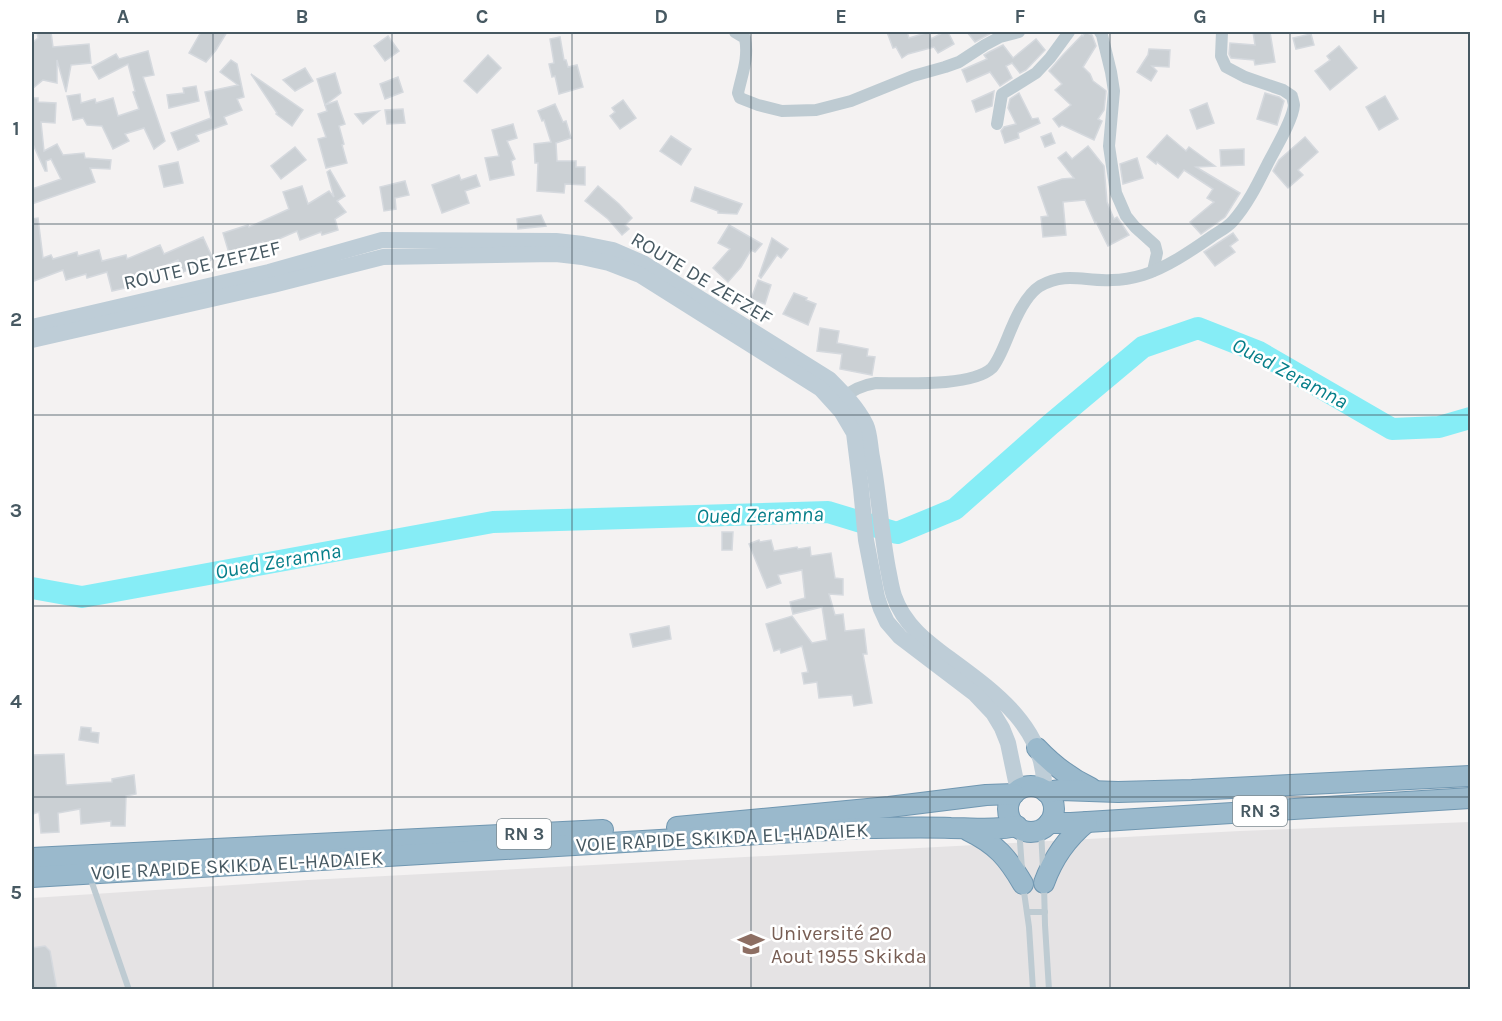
<svg xmlns="http://www.w3.org/2000/svg" width="1502" height="1021" font-family="Karla,sans-serif">
  <style>
    .education { fill: #e5e3e4 }
    .lines { fill: none; stroke-linecap: round; stroke-linejoin: round }
    .river { stroke: #86edf6; stroke-width: 22 }
    .building { fill: #cbd0d4; stroke: #d5d9de; stroke-width: 1.5 }
    .trunk-casing { stroke: #7097b1; stroke-width: 22 }
    .service { stroke: #becbd2; stroke-width: 6 }
    .minor { stroke: #becbd2; stroke-width: 12 }
    .secondary { stroke: #becdd7; stroke-width: 16 }
    .trunk { stroke: #9ab9cc; stroke-width: 20 }
    .grid { fill: none; stroke: #475962; stroke-width: 1.5; stroke-opacity: 0.55 }
    .labels { text-anchor: middle; stroke-width: 5; stroke-linejoin: round; paint-order: stroke }
    .shield { fill: #fff; stroke: #7e8b91; stroke-width: 1.5 }
    .shield-label { font-size: 18px; font-weight: bold; fill: #475962 }
    .street-label { font-size: 20px; fill: #475962; stroke: #fff }
    .education-label { font-size: 20px; fill: #785e54; stroke: #fff; text-anchor: start }
    .water-label { font-size: 21px; font-style: italic; fill: #057e89; stroke: #fff }
    .neatline { fill: none; stroke: #475962; stroke-width: 2 }
    .grid-label { font-size: 20px; text-anchor: middle; font-weight: bold; fill: #475962 }
  </style>
  <rect width="100%" height="100%" fill="#f4f2f2"/>
  <polygon class="education" points="1470,822 1470,989 32,990 32,898 308,880 1240,831"/>
  <g class="lines">
    <polyline class="river" points="32,588 82,597 493,522 828,512 897,533 955,509 1051,424 1143,347 1198,328 1259,352 1392,429 1439,427 1470,418"/>
  </g>
  <g class="building">
    <polygon points="37,32 51,32 53,47 89,44 91,63 71,65 66,92 57,60 57,83 43,80 32,89 32,43 38,38"/>
    <polygon points="201,32 227,32 216,50 206,62 189,53"/>
    <polygon points="887,32 907,32 909,38 929,32 931,39 944,32 948,32 954,44 938,53 934,47 908,54 902,58 896,47 893,48"/>
    <polygon points="967,32 993,32 975,42"/>
    <polygon points="1085,32 1092,35 1096,46 1083,67 1090,74 1093,81 1105,90 1106,91 1104,110 1098,119 1102,121 1094,140 1062,125 1059,127 1053,119 1071,105 1055,90 1062,84 1049,71 1062,56 1082,35 1083,36"/>
    <polygon points="1253,32 1270,32 1275,62 1255,65 1254,60 1231,58 1229,54 1230,43 1255,45"/>
    <polygon points="1311,34 1314,45 1296,49 1293,38"/>
    <polygon points="388,36 399,51 385,61 374,46"/>
    <polygon points="560,37 564,60 566,60 568,67 577,65 583,87 559,94 555,76 552,77 549,64 554,63 550,39"/>
    <polygon points="1036,39 1045,50 1026,70 1020,73 1012,63 1006,66 1012,78 1000,86 990,72 967,82 962,70 987,59 984,55 989,52 1003,45 1013,58"/>
    <polygon points="1339,46 1357,68 1330,90 1315,71 1330,60 1327,56"/>
    <polygon points="1149,49 1170,50 1169,67 1152,66 1157,71 1151,81 1137,72 1148,55"/>
    <polygon points="148,51 154,75 143,77 165,141 154,149 144,128 125,134 129,141 113,149 102,126 87,125 83,118 73,120 67,96 80,94 81,103 95,99 96,103 113,98 118,116 139,109 133,92 135,91 128,64 99,79 92,67 116,54 119,59"/>
    <polygon points="488,55 501,68 477,93 464,81"/>
    <polygon points="231,60 237,64 244,97 237,99 242,110 224,117 227,124 196,135 199,141 178,150 171,133 211,118 205,92 238,85 220,72"/>
    <polygon points="305,68 313,81 295,91 283,80"/>
    <polygon points="335,73 341,93 325,105 317,79"/>
    <polygon points="251,74 303,110 292,126 276,114 277,113"/>
    <polygon points="398,77 403,92 385,99 380,84"/>
    <polygon points="196,86 199,101 169,108 167,95 184,93 183,88"/>
    <polygon points="994,91 992,106 976,112 972,101"/>
    <polygon points="1019,93 1032,119 1038,118 1040,123 1018,133 1019,138 1005,143 1001,131 1004,127 1016,124 1008,108 1010,99"/>
    <polygon points="1265,93 1279,97 1284,101 1277,125 1257,119"/>
    <polygon points="1385,96 1398,119 1379,130 1366,107"/>
    <polygon points="32,98 38,98 38,102 56,103 55,123 41,122 44,151 57,144 63,155 84,153 85,158 111,160 110,169 90,168 95,182 32,204 32,189 61,179 51,159 46,161 47,171 45,171 32,142"/>
    <polygon points="623,100 636,118 620,129 610,116 615,112 612,108"/>
    <polygon points="337,101 345,124 339,126 344,144 342,145 347,163 326,168 318,139 326,137 318,114 327,111 325,105"/>
    <polygon points="1207,103 1214,123 1197,129 1190,110"/>
    <polygon points="555,104 563,122 566,121 571,138 556,143 557,161 576,161 576,167 585,167 585,185 565,184 564,193 537,191 538,163 535,163 534,144 551,142 544,120 542,121 538,111"/>
    <polygon points="403,109 405,123 387,124 385,110"/>
    <polygon points="379,111 363,124 355,114"/>
    <polygon points="513,124 517,138 507,141 515,159 511,161 514,175 490,180 485,158 499,156 492,130"/>
    <polygon points="1051,133 1055,143 1045,147 1041,137"/>
    <polygon points="1167,135 1186,151 1189,147 1215,166 1196,167 1240,193 1225,217 1201,234 1190,222 1214,202 1207,198 1213,189 1184,170 1178,178 1157,162 1156,164 1147,157"/>
    <polygon points="671,136 691,149 681,165 660,151"/>
    <polygon points="1305,137 1318,152 1298,170 1303,175 1288,188 1273,171 1279,160"/>
    <polygon points="1088,146 1104,166 1107,202 1114,219 1117,217 1129,235 1108,246 1096,222 1095,223 1085,200 1063,202 1066,235 1043,237 1041,217 1048,216 1038,187 1062,179 1074,178 1058,158 1066,152 1072,159"/>
    <polygon points="295,147 306,160 281,179 271,166"/>
    <polygon points="1244,149 1244,165 1221,166 1220,150"/>
    <polygon points="1137,158 1143,178 1123,184 1120,164"/>
    <polygon points="178,162 183,183 164,187 159,166"/>
    <polygon points="330,170 345,196 337,201 346,212 335,219 338,230 322,235 321,232 300,240 297,231 265,245 263,242 229,253 223,233 248,225 249,227 289,209 283,192 302,186 308,204 329,191 334,197 327,172"/>
    <polygon points="459,175 461,180 476,175 480,186 465,191 469,203 442,213 432,185"/>
    <polygon points="405,181 409,195 395,198 396,209 384,211 380,187"/>
    <polygon points="598,186 619,204 632,218 625,225 629,229 622,235 608,219 585,201"/>
    <polygon points="695,187 742,204 737,214 718,213 718,211 691,201"/>
    <polygon points="541,215 546,226 518,229 517,219"/>
    <polygon points="38,218 43,258 51,255 53,259 77,252 78,256 99,250 102,261 126,255 127,259 160,245 164,254 203,237 213,259 183,272 178,260 132,280 134,286 112,291 107,272 87,278 86,274 66,280 63,270 34,281 32,275 32,219"/>
    <polygon points="729,225 762,244 755,252 751,250 741,267 728,282 713,268 730,249 718,243"/>
    <polygon points="1233,233 1238,240 1230,246 1235,252 1215,266 1204,252"/>
    <polygon points="772,238 788,249 781,258 777,255 761,278 759,276"/>
    <polygon points="758,280 771,285 765,304 751,299"/>
    <polygon points="794,293 807,298 806,300 816,304 808,325 783,314"/>
    <polygon points="820,328 839,331 837,343 868,349 867,356 875,357 872,375 840,369 842,354 817,351"/>
    <polygon points="722,532 733,532 732,550 722,550"/>
    <polygon points="759,540 760,542 771,540 774,551 797,547 798,549 810,547 811,556 831,553 835,578 843,579 843,595 829,594 835,615 843,614 845,631 864,629 867,654 863,654 872,703 854,706 852,695 819,698 817,682 804,684 802,673 808,672 802,646 781,653 780,649 774,651 766,624 792,616 812,643 827,640 822,607 793,614 790,602 805,598 802,570 778,575 781,583 767,588 749,544"/>
    <polygon points="669,626 671,639 633,647 630,634"/>
    <polygon points="81,727 91,728 91,732 99,733 98,743 79,740"/>
    <polygon points="64,754 66,784 67,785 112,782 112,779 134,775 136,794 126,796 125,826 111,826 111,821 81,824 80,809 58,813 59,832 41,833 39,812 33,814 32,808 32,755"/>
    <polygon points="45,946 50,951 57,990 33,990 32,981 32,948"/>
  </g>
  <g class="lines">
    <g class="trunk-casing">
      <g id="trunk">
        <path d="M1037 748C1053 765 1070 778 1091 788"/>
        <circle cx="1031" cy="809" r="23"/>
        <polyline points="1046,792 1061,790 1118,792 1192,790 1470,776"/>
        <polyline points="1049,823 1071,823 1470,798"/>
        <polyline points="677,827 889,807 986,795 1014,794"/>
        <path d="M969 831C996 844 1008 858 1023 884"/>
        <polyline points="32,858 603,830"/>
        <path d="M32 877 862 828C892 828 922 827 951 828 974 828 995 831 1017 826"/>
        <path d="M1044 883C1053 858 1066 839 1087 822"/>
      </g>
    </g>
    <g class="service">
      <polyline points="1019,828 1022,869"/>
      <polyline points="1041,830 1043,869"/>
      <polyline points="90,877 129,990"/>
      <polyline points="1023,885 1029,927 1033,990"/>
      <polyline points="1044,885 1045,925 1049,990"/>
      <polyline points="1027,912 1045,912"/>
    </g>
    <g class="minor">
      <path d="M735 32 745 38C749 58 742 74 738 93L740 98 758 105 782 111 816 110 851 101 913 76 945 67 959 62 985 45 1000 37 1019 32"/>
      <polyline points="1100,32 1102,35 1111,72 1114,91 1109,146 1116,193 1126,216 1135,227 1155,245 1157,253 1153,271"/>
      <polyline points="997,124 1002,94 1036,73 1050,58 1069,32"/>
      <path d="M840 400C851 390 862 385 876 383 904 383 972 387 992 368 1000 359 1007 338 1012 327 1018 313 1027 294 1040 286 1067 271 1085 282 1112 280 1122 280 1133 278 1143 275 1166 268 1191 251 1211 237 1218 232 1227 228 1233 221 1248 204 1258 183 1268 163 1275 149 1293 120 1294 105 1294 104 1292 97 1292 96L1283 90 1245 77 1226 67 1221 56 1222 32"/>
    </g>
    <g class="secondary">
      <path d="M32 327 269 272 382 240 556 241 583 244 613 250 643 263 829 379C843 393 857 407 866 425 870 434 870 447 872 457 879 494 881 532 888 569 890 578 891 587 894 596 904 625 927 642 950 659 995 692 1047 729 1044 790"/>
      <polyline points="32,340 273,285 383,257 556,254 582,257 609,263 640,275 821,389 841,411 854,433 861,489 866,540 877,597 881,609 887,622 900,637 975,694 993,713 1002,728 1008,743 1018,791"/>
    </g>
    <use href="#trunk" class="trunk"/>
  </g>
  <path class="grid" d="M213 32V990M392 32V990M572 32V990M751 32V990M930 32V990M1110 32V990M1290 32V990M32 224H1470M32 415H1470M32 606H1470M32 797H1470"/>
  <defs>
    <g id="university-bare" transform="scale(2.07)"><path d="M0-5L7-2L0 1L-7-2ZM-4 1L0 2.5L4 1V4Q0 6-4 4Z" fill="#8d6e63" stroke="#fff" stroke-width="2.5" paint-order="stroke"/></g>
  </defs>
  <g fill-rule="evenodd">
    <use href="#university-bare" x="751" y="944"/>
  </g>
  <g class="labels">
    <g class="shield">
      <rect x="1233" y="796" width="54" height="30" rx="4.5"/>
      <rect x="497" y="819" width="54" height="30" rx="4.5"/>
    </g>
    <g class="shield-label">
      <text x="1260" y="817">RN 3</text>
      <text x="524" y="840">RN 3</text>
    </g>
    <g class="street-label">
      <text transform="translate(202 265) rotate(-13)" y="7">ROUTE DE ZEFZEF</text>
      <text transform="translate(702 278) rotate(31)" y="7">ROUTE DE ZEFZEF</text>
      <text transform="translate(722 837) rotate(-3)" y="7">VOIE RAPIDE SKIKDA EL-HADAIEK</text>
      <text transform="translate(237 865) rotate(-3)" y="7">VOIE RAPIDE SKIKDA EL-HADAIEK</text>
    </g>
    <g class="education-label">
      <text x="771" y="940">Université 20<tspan x="771" dy="23">Aout 1955 Skikda</tspan></text>
    </g>
    <g class="water-label">
      <text transform="translate(1290 373) rotate(28)" y="7">Oued Zeramna</text>
      <text transform="translate(760 515) rotate(-1)" y="7">Oued Zeramna</text>
      <text transform="translate(278 561) rotate(-10)" y="7">Oued Zeramna</text>
    </g>
  </g>
  <rect width="1502" height="1021" fill="none" stroke="#ffffff" stroke-width="66"/>
  <rect x="33" y="33" width="1436" height="955" class="neatline"/>
  <g class="grid-label">
    <text x="123" y="23">A</text>
    <text x="302" y="23">B</text>
    <text x="482" y="23">C</text>
    <text x="661" y="23">D</text>
    <text x="841" y="23">E</text>
    <text x="1020" y="23">F</text>
    <text x="1200" y="23">G</text>
    <text x="1379" y="23">H</text>
    <text x="16" y="135">1</text>
    <text x="16" y="326">2</text>
    <text x="16" y="517">3</text>
    <text x="16" y="708">4</text>
    <text x="16" y="899">5</text>
  </g>
</svg>
